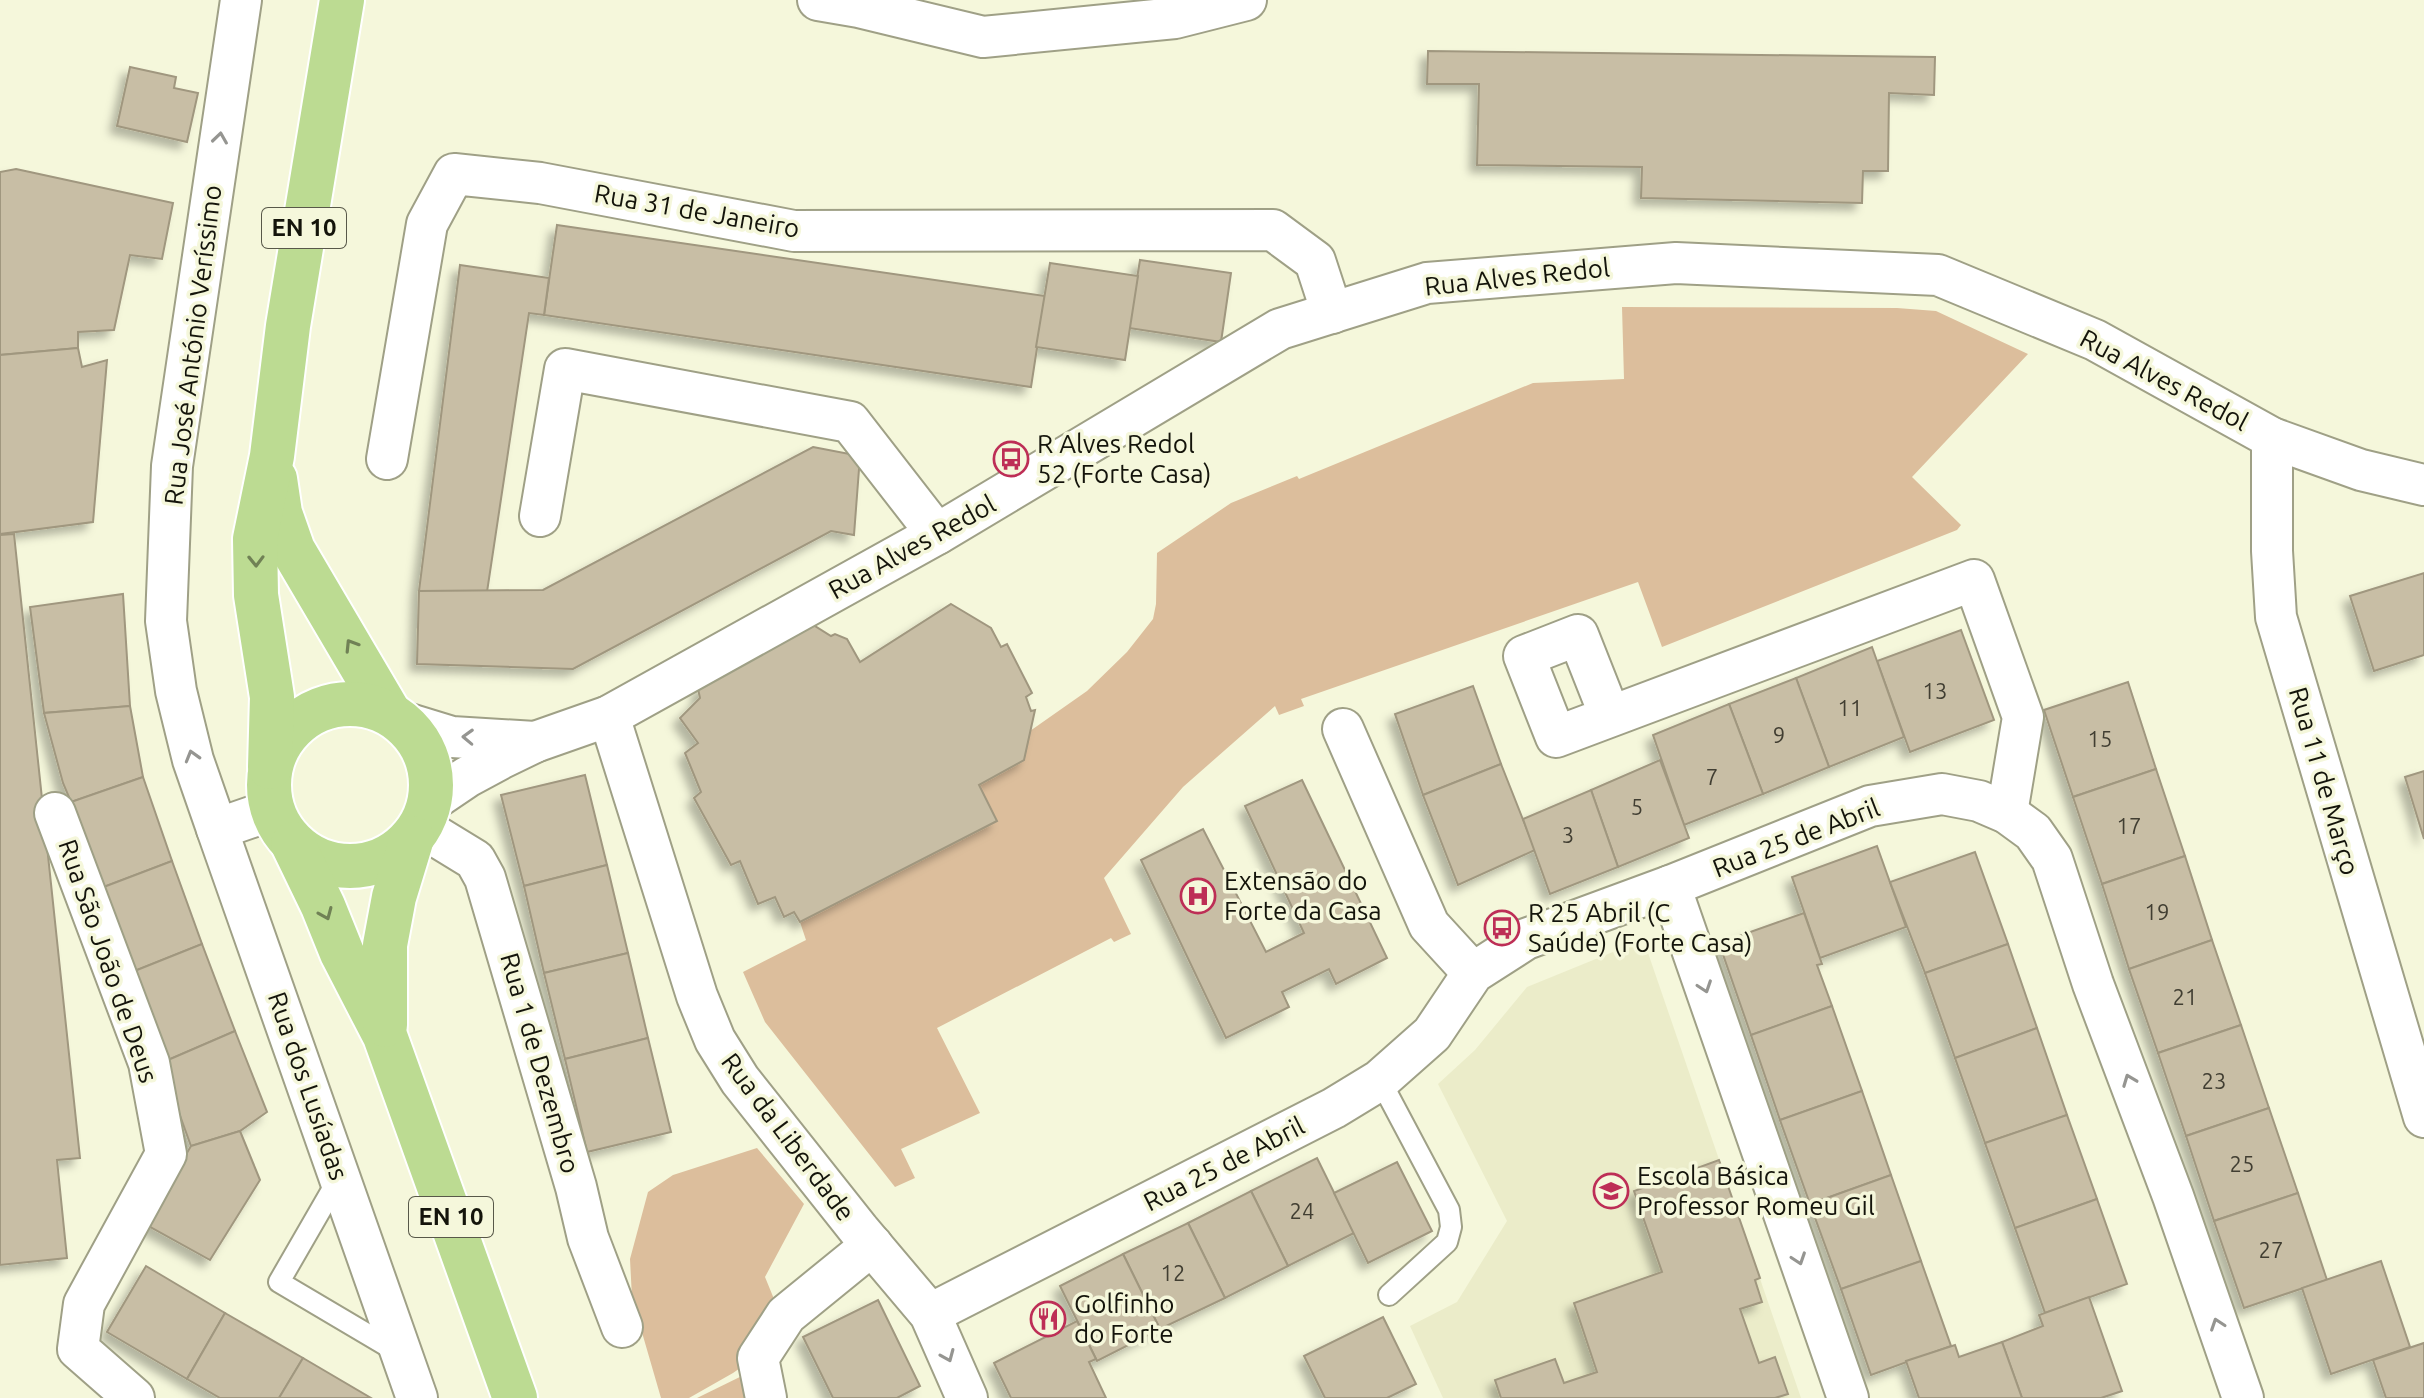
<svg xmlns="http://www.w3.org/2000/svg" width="2424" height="1398" font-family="Ubuntu,sans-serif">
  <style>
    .built { fill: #ebecc9 }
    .green { fill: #dcbe9c }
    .building { fill: #c8bea5; stroke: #a0977f; stroke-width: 2; filter: url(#shadow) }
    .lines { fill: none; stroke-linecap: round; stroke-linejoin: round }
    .service-casing { stroke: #9fa086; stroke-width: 24 }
    .minor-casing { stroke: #9fa086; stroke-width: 44 }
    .primary-casing { stroke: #fff; stroke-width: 48 }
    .service { stroke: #fff; stroke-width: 20 }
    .minor { stroke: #fff; stroke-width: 40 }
    .primary { stroke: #bcdb92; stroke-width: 44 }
    .oneway { stroke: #959591 }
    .oneway2 { stroke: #708155 }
    .labels { text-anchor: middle; stroke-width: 7; stroke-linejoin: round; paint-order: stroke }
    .number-label { font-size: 22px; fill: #413e32 }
    .shield { fill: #f5f7db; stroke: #585849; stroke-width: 2 }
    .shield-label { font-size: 24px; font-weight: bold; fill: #14140b }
    .street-label { font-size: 26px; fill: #14140b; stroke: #f5f7db }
    .poi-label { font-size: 26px; fill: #14140b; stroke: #f5f7db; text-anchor: start }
  </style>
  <defs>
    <filter id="shadow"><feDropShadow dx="-7" dy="7" stdDeviation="4" flood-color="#0004"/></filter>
  </defs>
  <rect width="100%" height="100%" fill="#f5f7db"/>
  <polygon class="built" points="1635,943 1647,950 1801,1398 1443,1398 1410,1326 1457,1302 1507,1221 1438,1084 1475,1050 1527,987"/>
  <g class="green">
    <polygon points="1622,307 1897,308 1936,311 2028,354 1912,477 1961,525 1957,530 1662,647 1638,582 1301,699 1304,706 1279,715 1275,706 1183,787 1104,878 1131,934 1114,942 1111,938 937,1028 980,1113 901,1149 915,1178 895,1187 765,1022 743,972 806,940 800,922 997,821 979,785 1024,760 1030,731 1087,691 1127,652 1153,619 1156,604 1157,553 1231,503 1297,476 1299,479 1533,383 1624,379"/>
    <polygon points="757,1148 804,1204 765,1277 783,1321 743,1366 733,1373 689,1398 661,1398 632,1298 630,1259 648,1192 673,1175"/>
    <polygon points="750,1372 759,1398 697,1398"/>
  </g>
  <g class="building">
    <polygon points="1428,51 1935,57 1934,95 1889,93 1888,171 1863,171 1862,203 1641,198 1642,167 1477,165 1479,84 1427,84"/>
    <polygon points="130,67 176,77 174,88 198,93 187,142 117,126"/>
    <polygon points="16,169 173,203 162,259 130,255 114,330 78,332 78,348 0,355 0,172"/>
    <polygon points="557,225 1045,296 1031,387 544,315"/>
    <polygon points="1140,260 1231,273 1221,342 1129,328"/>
    <polygon points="1050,263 1138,276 1125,360 1036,347"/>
    <polygon points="460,265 549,278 544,315 529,313 487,592 419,591"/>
    <polygon points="78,348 82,367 107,360 93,522 0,534 0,355"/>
    <polygon points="813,447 860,456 854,535 831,531 573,669 417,664 419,591 543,590"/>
    <polygon points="14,534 80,1158 57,1160 67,1258 0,1265 0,535"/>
    <polygon points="2424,573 2424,655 2374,671 2350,596"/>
    <polygon points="123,594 130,706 44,713 30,607"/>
    <polygon points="951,604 991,628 1001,647 1007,644 1032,693 1026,697 1031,711 1035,710 1024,760 979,785 997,821 800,922 794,912 784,917 775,897 758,904 740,861 731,865 694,798 701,792 685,753 698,743 680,718 700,698 698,689 810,623 831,636 835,634 847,639 860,662"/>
    <polygon points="1961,630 1994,720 1910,752 1877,661"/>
    <polygon points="1872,647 1904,737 1829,767 1796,678"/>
    <polygon points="1796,678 1829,767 1763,794 1729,704"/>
    <polygon points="2128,682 2156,769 2073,797 2044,710"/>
    <polygon points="1473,686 1501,764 1423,795 1395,714"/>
    <polygon points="1729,704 1763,794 1684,825 1653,735"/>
    <polygon points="130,706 143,777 71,802 63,783 44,713"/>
    <polygon points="1660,760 1689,838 1618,867 1591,790"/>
    <polygon points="1501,764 1535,850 1458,885 1423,795"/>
    <polygon points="2156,769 2185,856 2102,884 2073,797"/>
    <polygon points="2424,771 2424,839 2405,777"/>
    <polygon points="585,775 607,865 524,886 501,795"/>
    <polygon points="143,777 172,861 101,888 71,802"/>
    <polygon points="1302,780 1387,958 1336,984 1329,969 1282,992 1289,1007 1226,1038 1141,860 1203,829 1266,952 1304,933 1245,806"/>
    <polygon points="1591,790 1618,867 1550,894 1523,819"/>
    <polygon points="1877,846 1906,927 1820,958 1792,877"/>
    <polygon points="1975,852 2008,944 1925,973 1890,882"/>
    <polygon points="2185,856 2212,940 2129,969 2102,884"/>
    <polygon points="172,861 202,944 127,974 101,888"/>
    <polygon points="607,865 628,953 544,973 524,886"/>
    <polygon points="1804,913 1822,964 1817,965 1832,1006 1751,1035 1719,943"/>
    <polygon points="2212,940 2241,1025 2158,1053 2129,969"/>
    <polygon points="202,944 235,1031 161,1063 127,974"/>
    <polygon points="2008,944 2037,1028 1955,1058 1925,973"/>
    <polygon points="628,953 648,1038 565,1059 544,973"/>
    <polygon points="1832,1006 1862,1091 1780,1120 1751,1035"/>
    <polygon points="2241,1025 2269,1108 2186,1136 2158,1053"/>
    <polygon points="2037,1028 2067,1115 1985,1143 1955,1058"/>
    <polygon points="235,1031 267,1112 240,1131 191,1146 161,1063"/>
    <polygon points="648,1038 671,1132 587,1152 565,1059"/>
    <polygon points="1862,1091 1891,1175 1810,1204 1780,1120"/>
    <polygon points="2269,1108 2298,1193 2214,1221 2186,1136"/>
    <polygon points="2067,1115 2097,1199 2015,1228 1985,1143"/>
    <polygon points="240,1131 260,1180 210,1260 145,1224 191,1146"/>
    <polygon points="1317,1158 1354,1233 1288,1266 1251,1191"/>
    <polygon points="1719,1160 1760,1278 1755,1280 1762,1302 1740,1309 1759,1363 1775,1357 1788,1394 1775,1398 1501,1398 1495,1380 1555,1359 1564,1383 1597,1372 1574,1303 1662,1272 1634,1191"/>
    <polygon points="1397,1162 1432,1231 1368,1263 1334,1193"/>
    <polygon points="1891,1175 1921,1261 1841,1289 1810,1204"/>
    <polygon points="1251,1191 1288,1266 1225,1298 1188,1223"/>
    <polygon points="2298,1193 2327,1280 2244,1308 2214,1221"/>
    <polygon points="2097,1199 2127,1284 2045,1313 2015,1228"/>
    <polygon points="1188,1223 1225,1298 1160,1329 1123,1254"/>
    <polygon points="1123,1254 1160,1329 1097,1361 1060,1286"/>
    <polygon points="1921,1261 1951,1346 1871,1375 1841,1289"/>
    <polygon points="2381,1261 2410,1347 2331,1374 2302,1288"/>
    <polygon points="146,1266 225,1313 187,1379 107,1332"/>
    <polygon points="2089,1297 2122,1391 2101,1398 2022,1398 2002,1342 2043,1326 2039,1315"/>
    <polygon points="878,1300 920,1386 897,1398 833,1398 803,1337"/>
    <polygon points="225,1313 303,1358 279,1398 220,1398 187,1379"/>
    <polygon points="1383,1317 1416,1384 1387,1398 1325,1398 1304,1356"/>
    <polygon points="1077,1321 1096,1359 1089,1362 1106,1398 1011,1398 994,1363"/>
    <polygon points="2002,1342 2022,1398 1919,1398 1906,1361 1955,1345 1959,1357"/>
    <polygon points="2424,1343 2424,1398 2386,1398 2373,1360"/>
    <polygon points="303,1358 371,1398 279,1398"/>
  </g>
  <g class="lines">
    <g class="service-casing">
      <g id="service">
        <polyline points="1380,1080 1449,1210 1451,1227 1447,1242 1389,1295"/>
        <polyline points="339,1178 279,1282 399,1353"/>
      </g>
    </g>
    <g class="minor-casing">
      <g id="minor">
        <polyline points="818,0 859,7 983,37 1175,18 1246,0"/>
        <polyline points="2272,438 2272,551 2276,617 2424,1117"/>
        <polyline points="387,459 427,224 454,174 540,183 794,231 1273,230 1315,261 1332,313"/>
        <polyline points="540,516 565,369 850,422 937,534"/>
        <polyline points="609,716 697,996 715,1040 740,1080 859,1230 930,1314 967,1398"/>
        <polyline points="1610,716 1578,635 1524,656 1556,737 1974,580 2023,717 2007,813"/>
        <polyline points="403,722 452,737 535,742"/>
        <polyline points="1343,729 1429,925 1473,973"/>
        <polyline points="430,802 467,777 502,758 535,742 609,716 937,534 1280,329 1427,283 1676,263 1938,275 2095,340 2272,438 2361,470 2424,485"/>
        <polyline points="272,810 217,829 417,1398"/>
        <polyline points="55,813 149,1063 166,1154 84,1304 78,1349 134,1398"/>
        <polyline points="421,827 475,860 485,878 576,1187 588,1238 622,1327"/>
        <polyline points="217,829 193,760 176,691 166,621 172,466 241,0"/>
        <polyline points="1670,886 1848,1398"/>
        <polyline points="930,1314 1334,1108 1380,1080 1432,1034 1473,973 1526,939 1670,886 1870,806 1942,794 1979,801 2007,813 2033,832 2052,859 2093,984 2173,1196 2243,1398"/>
        <polyline points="766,1398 758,1358 786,1315 872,1245"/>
      </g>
    </g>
    <g class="primary-casing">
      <g id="primary">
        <polyline points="275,479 280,513 293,550 389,713"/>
        <circle cx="350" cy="785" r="81"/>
        <polyline points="270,767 272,697 256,595 255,539 272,456 288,326 342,0"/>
        <polyline points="293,844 323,906 342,953 385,1036 515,1398"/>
        <polyline points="385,1025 385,945 394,897 412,838"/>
      </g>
    </g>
    <use href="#service" class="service"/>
    <use href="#minor" class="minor"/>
    <use href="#primary" class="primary"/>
  </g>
  <defs><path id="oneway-chevron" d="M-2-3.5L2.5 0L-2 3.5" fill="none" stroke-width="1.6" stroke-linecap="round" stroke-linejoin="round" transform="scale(2)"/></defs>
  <g class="oneway">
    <use href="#oneway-chevron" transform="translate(220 138) rotate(-82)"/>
    <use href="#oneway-chevron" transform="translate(468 737) rotate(-178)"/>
    <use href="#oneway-chevron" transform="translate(192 756) rotate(-106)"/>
    <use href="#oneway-chevron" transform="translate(1705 987) rotate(71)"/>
    <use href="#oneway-chevron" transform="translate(2129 1080) rotate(-111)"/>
    <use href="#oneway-chevron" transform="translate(1799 1259) rotate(71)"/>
    <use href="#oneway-chevron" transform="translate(2217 1324) rotate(-109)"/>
    <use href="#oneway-chevron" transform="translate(948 1356) rotate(67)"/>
  </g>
  <g class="oneway2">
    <use href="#oneway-chevron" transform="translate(256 561) rotate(89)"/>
    <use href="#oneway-chevron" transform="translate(351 645) rotate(-122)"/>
    <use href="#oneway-chevron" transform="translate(326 914) rotate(67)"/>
  </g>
  <defs>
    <g id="bus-ring" transform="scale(1.8)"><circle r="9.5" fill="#f5f7db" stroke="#bd2e56" stroke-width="1.5"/><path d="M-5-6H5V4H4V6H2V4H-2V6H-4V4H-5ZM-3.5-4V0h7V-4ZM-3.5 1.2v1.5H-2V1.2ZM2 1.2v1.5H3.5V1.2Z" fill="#bd2e56"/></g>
    <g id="hospital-ring" transform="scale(1.8)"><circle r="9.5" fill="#f5f7db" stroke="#bd2e56" stroke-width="1.5"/><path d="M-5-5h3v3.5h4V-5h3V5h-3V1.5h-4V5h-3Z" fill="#bd2e56"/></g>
    <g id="school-ring" transform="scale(1.8)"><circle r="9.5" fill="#f5f7db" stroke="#bd2e56" stroke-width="1.5"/><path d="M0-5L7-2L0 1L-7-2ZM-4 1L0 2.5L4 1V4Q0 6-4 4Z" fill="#bd2e56"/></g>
    <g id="restaurant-ring" transform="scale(1.8)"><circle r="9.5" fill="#f5f7db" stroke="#bd2e56" stroke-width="1.5"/><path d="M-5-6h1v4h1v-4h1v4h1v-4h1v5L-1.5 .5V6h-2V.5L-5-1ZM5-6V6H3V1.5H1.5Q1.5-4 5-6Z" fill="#bd2e56"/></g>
  </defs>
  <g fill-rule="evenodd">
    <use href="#bus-ring" x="1011" y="459"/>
    <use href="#hospital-ring" x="1198" y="896"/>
    <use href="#bus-ring" x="1502" y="928"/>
    <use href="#school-ring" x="1611" y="1191"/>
    <use href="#restaurant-ring" x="1048" y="1319"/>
  </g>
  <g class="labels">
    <g class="number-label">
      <text x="1935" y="699">13</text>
      <text x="1850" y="716">11</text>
      <text x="1779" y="743">9</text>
      <text x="2100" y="747">15</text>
      <text x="1712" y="785">7</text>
      <text x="1637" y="815">5</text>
      <text x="2129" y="834">17</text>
      <text x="1568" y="843">3</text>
      <text x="2157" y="920">19</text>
      <text x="2185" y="1005">21</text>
      <text x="2214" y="1089">23</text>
      <text x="2242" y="1172">25</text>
      <text x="1302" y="1219">24</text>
      <text x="2271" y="1258">27</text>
      <text x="1173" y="1281">12</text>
    </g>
    <g class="shield">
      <rect x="262" y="208" width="84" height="40" rx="6"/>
      <rect x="409" y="1197" width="84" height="40" rx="6"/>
    </g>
    <g class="shield-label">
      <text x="304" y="236">EN 10</text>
      <text x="451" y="1225">EN 10</text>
    </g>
    <g class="street-label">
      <text transform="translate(697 211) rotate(10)" y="9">Rua 31 de Janeiro</text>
      <text transform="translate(1517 277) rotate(-6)" y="9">Rua Alves Redol</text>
      <text transform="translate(193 345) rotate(-83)" y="9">Rua José António Veríssimo</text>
      <text transform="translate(2164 380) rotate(28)" y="9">Rua Alves Redol</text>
      <text transform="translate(912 547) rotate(-29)" y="9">Rua Alves Redol</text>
      <text transform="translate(2324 781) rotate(74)" y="9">Rua 11 de Março</text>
      <text transform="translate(1796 838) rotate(-21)" y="9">Rua 25 de Abril</text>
      <text transform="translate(108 961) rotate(71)" y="9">Rua São João de Deus</text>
      <text transform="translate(540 1063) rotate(74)" y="9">Rua 1 de Dezembro</text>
      <text transform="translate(308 1086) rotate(71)" y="9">Rua dos Lusíadas</text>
      <text transform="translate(788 1137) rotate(53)" y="9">Rua da Liberdade</text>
      <text transform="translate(1224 1164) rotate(-27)" y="9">Rua 25 de Abril</text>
    </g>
    <g class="poi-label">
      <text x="1037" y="453">R Alves Redol<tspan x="1037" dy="30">52 (Forte Casa)</tspan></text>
      <text x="1224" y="890">Extensão do<tspan x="1224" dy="30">Forte da Casa</tspan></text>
      <text x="1528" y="922">R 25 Abril (C<tspan x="1528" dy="30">Saúde) (Forte Casa)</tspan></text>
      <text x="1637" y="1185">Escola Básica<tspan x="1637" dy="30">Professor Romeu Gil</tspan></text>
      <text x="1074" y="1313">Golfinho<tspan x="1074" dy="30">do Forte</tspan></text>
    </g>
  </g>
</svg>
